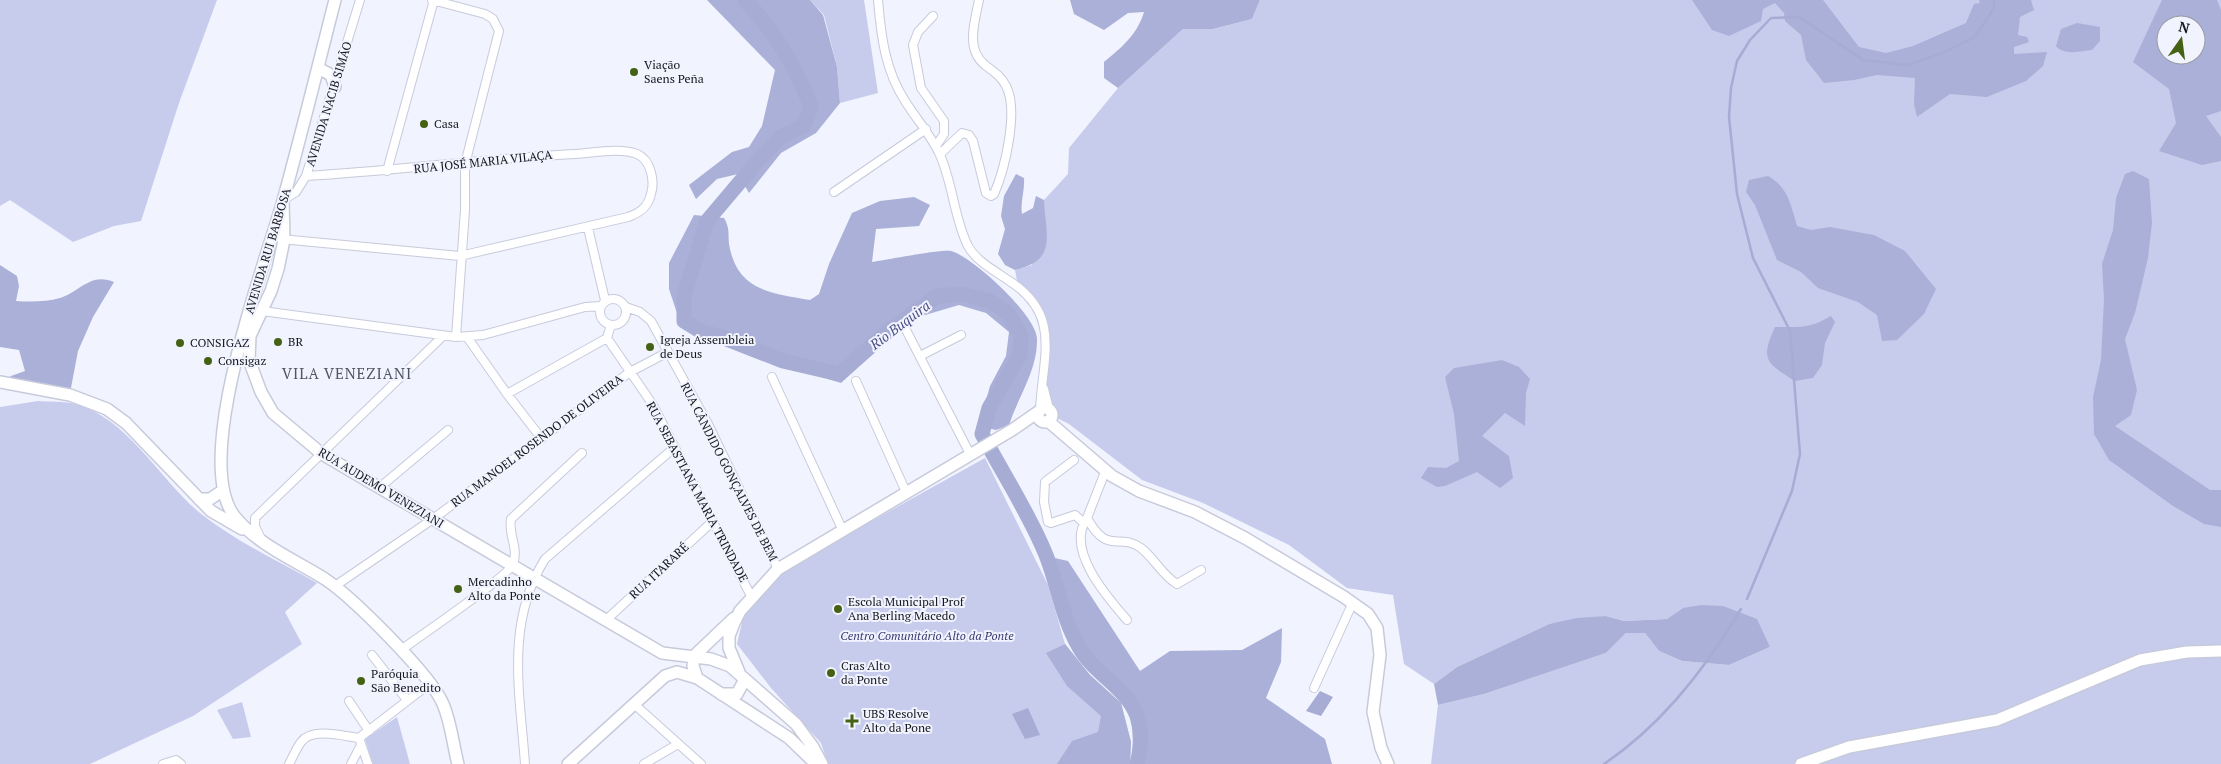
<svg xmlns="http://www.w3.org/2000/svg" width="2221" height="764" font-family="'PT Serif',serif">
  <rect width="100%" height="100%" fill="#f1f3fe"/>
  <path fill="#c7cced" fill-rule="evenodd" d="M0 0H217L179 103 141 221 114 226 73 242 10 200 0 206Z
    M810 0H864L878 93 840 103 837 67 824 15Z
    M1260 0H2221V764H1431L1438 705 1484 694 1606 653 1626 633H1645L1659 651 1682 661 1729 665 1770 647 1683 608 1667 619 1624 621 1606 616 1549 624 1457 667 1434 684 1404 664 1393 595 1347 588 1289 545 1203 503 1142 480 1069 424 1053 416 1042 381 1046 343 1034 302 1018 286 1015 270 1032 265 1044 211V200L1068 174 1069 148 1118 88 1183 29H1213L1252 19ZM2166 25H2196V55H2166Z
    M38 401C49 402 64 401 75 404 128 418 160 480 200 513 235 541 278 561 317 583L285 612 302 644 193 716 90 764H0V407Z
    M985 458 1048 585 1065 644 1090 675 1121 703 1131 742 1130 764H828L821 743 771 688 737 644 744 614 780 572Z
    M242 702 251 737 233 739 217 710Z
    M397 717 410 764H373L365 739Z"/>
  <path fill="#aab0d7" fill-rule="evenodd" d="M707 0H810L823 15 837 67 840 103 816 133 781 153 749 193 738 174 717 179 696 199 689 185 732 152 749 147 762 126 775 70Z
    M1070 0H1260L1252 19 1213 29H1183L1118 88 1104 78V62C1122 47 1137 35 1144 12L1128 13 1104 30 1074 14Z
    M1692 0H1823L1859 47 1886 53 1913 46 1966 23 1974 4 1980 3 1979 0H2031L2034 10 2020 17 2018 35 2027 37 2029 42 2014 47V54L2047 52 2043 66 2026 81 1987 97 1950 94 1917 117 1914 104 1915 78 1877 75 1854 80 1824 83 1806 60 1801 35 1785 21 1784 13 1775 3 1763 9 1761 21 1729 36 1712 30Z
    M2162 0H2217L2221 10V111L2206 116 2221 137V161L2202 165 2159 151 2176 123 2169 89 2133 62ZM2166 25H2196V55H2166Z
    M2077 23 2100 27V41L2092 50C2081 51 2064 56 2056 46L2061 29Z
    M2133 171 2149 179 2152 223 2148 258 2135 313 2125 339 2137 390 2131 415 2115 426 2210 490H2221V527L2204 524 2173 506 2109 460 2094 434 2093 397 2101 360 2104 299 2102 264 2113 230 2116 198 2125 174Z
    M1016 174 1024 178C1025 191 1020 202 1022 214L1033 208 1036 196 1044 200C1045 234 1059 260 1015 270L1005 265 998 254 1005 229 1001 216 1004 196Z
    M1768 176C1788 187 1791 205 1797 226L1811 230 1830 227 1874 235 1905 251 1936 289 1924 314 1897 340 1882 341 1877 315 1858 302 1818 288 1801 272 1777 260 1755 205 1746 192 1749 180Z
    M914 197 930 205 919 226 876 229 872 262C886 260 941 249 951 251 973 257 1037 316 1037 339 1038 369 1018 397 1009 425L996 430 979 426 990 386 1006 356 1009 332 986 313 959 305 915 318 900 329 841 383 776 363 697 334 678 316 669 289V263L694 215 724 218C730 228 728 234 729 244 737 291 771 293 810 300L819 294 829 264 852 213 880 201Z
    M0 265 17 276 19 286 16 301C31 302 46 302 60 298 80 292 90 272 114 282L93 317 78 351 70 393 4 384 11 376 25 371 19 350 0 347Z
    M1831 316 1835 322 1825 343 1822 365 1813 378 1795 381C1766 363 1760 360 1775 327 1799 327 1809 329 1831 316Z
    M1502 360 1519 367 1530 379 1526 393 1525 426 1505 413 1482 436 1509 456 1513 478 1500 488 1477 472 1445 486 1437 487 1421 478 1428 467 1446 468 1459 461 1454 414 1445 377 1454 368Z
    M1046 556 1068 561 1140 671 1170 651 1242 650 1282 628 1281 662 1266 698 1325 739 1332 764H1137L1142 745 1137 715 1122 691 1099 673 1080 649 1067 625Z
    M1701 605 1723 606 1757 619 1770 647 1729 665 1682 661 1659 651 1645 633H1626L1606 653 1484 694 1438 705 1434 684 1457 667 1549 624 1577 618 1606 616 1624 621 1667 619 1683 608Z
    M1065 644 1090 675 1121 703 1131 742 1130 764H1057L1072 741 1098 732 1101 716 1067 686 1046 653Z"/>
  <path fill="#a6acd3" d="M1320 691 1333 697 1321 716 1306 711Z
    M1028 708 1040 735 1025 739 1012 714Z"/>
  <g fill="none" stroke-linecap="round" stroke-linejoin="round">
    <path stroke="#a6acd3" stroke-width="2.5" d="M1747 599 1792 491 1800 454 1790 331 1753 258 1737 194 1729 117 1731 88 1737 61 1750 40 1771 18 1799 17 1863 60 1908 65 1942 53 1975 37 1994 8V0
      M1604 764C1662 725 1706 668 1741 609"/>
    <path stroke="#a6acd3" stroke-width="15" d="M745 0C777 34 793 63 811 106L804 126 782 136 761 157 707 221 684 296V321L702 332 719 336 783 361 839 374 887 332 937 296 961 294 990 301 1008 313 1021 336 1020 355 989 408 982 434C1003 474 1029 513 1046 555 1058 585 1062 618 1079 647 1094 674 1127 688 1137 716 1142 732 1141 748 1137 764"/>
    <g stroke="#c7cadb" stroke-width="10">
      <path id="street" d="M432 0 485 14 493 19 499 31 465 164V210L456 337
        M878 0C881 36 885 70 905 101 917 120 931 135 940 155 953 184 954 218 968 246 976 261 995 271 1008 280 1062 314 1043 355 1040 409
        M933 16 918 32 913 45 921 88 944 121V134L936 146
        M940 154 962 133 969 135 973 141 986 193 991 196 994 194C1005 169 1019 110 1006 86 1001 76 993 71 985 65 965 49 975 21 979 0
        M387 171 434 0
        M834 192 926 129
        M283 200 296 192 306 176 360 0
        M588 228 605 300
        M281 239 460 256 628 217C640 213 648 207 651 194 655 181 651 160 637 154 620 147 594 153 576 154 486 158 397 171 306 176
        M600 312a13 13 0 1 1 26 0a13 13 0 1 1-26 0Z
        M626 307 640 312 651 321 708 424 778 569
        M262 311 456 337 483 335 585 307 601 306
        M904 326 970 454
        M467 337 507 394 542 439
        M607 338 653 405 752 598
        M920 356 961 335
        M772 377 843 531
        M856 381 906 492
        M1044 389 1049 409
        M507 394 607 338 611 325
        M1074 460 1045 482 1044 502 1048 522 1051 523 1075 515 1084 523
        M1105 472 1087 518C1108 556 1118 532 1141 548 1154 558 1163 576 1177 584L1201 570
        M379 488 448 430
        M1086 520C1066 551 1108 598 1127 620
        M261 539 255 526V518L443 336
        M335 586 433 519 630 372 668 352
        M605 621 713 521
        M401 650C417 638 509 576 513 564 519 548 508 535 511 519L582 453
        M372 655 407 700
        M1314 688 1353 602
        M349 701 369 731
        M634 704 701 764
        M163 764 176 760 181 764
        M289 764C293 757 296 749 301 742 312 727 343 736 359 738
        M351 764 361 745
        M368 764 359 738 429 684
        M525 764C520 693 505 623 545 559L675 447
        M644 764 678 744"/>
    </g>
    <g stroke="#c7cadb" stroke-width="14">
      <path id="secondary" d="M335 0C318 66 302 132 284 197 266 263 190 460 235 517 258 545 295 560 325 579 352 597 431 675 443 704 451 722 453 745 458 764
        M318 68 331 75 335 87
        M283 200 284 240 278 269 271 291 250 336 249 360 261 392 273 413 322 454 662 653 711 659 730 666 796 724 813 747 822 764
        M0 382 70 395 107 409 126 423 211 511 242 529
        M1038 415a7 7 0 1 1 14 0a7 7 0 1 1-14 0Z
        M1048 421 1112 476 1139 491 1195 512 1245 538 1344 597 1368 614 1377 628 1380 655 1373 712 1381 748 1388 764
        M199 499H210L222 491
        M739 672 729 648V636L734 623 740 611 778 569 1012 430 1038 412
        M697 678 693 666 694 656 734 618
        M721 694H737L745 679
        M568 764 665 676 677 672 697 678 789 738 816 764
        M1801 764 1849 747 1997 720 2140 660 2187 652 2221 651"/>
    </g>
    <use href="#street" stroke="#fff" stroke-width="8"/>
    <use href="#secondary" stroke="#fff" stroke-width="11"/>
  </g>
  <g fill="#456214" stroke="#f1f3fe" stroke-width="2">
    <circle cx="634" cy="72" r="5"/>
    <circle cx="424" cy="124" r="5"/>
    <circle cx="278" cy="342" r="5"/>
    <circle cx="180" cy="343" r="5"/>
    <circle cx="650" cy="347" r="5"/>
    <circle cx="208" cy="361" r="5"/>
    <circle cx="458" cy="589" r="5"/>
    <circle cx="838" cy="609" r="5"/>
    <circle cx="831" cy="673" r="5"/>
    <circle cx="361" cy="681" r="5"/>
    <path d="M849.5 713.5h5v5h5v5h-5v5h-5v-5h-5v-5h5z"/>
  </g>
  <g text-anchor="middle" stroke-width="4" stroke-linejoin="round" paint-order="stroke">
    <g font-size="12" fill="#15161c" stroke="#f1f3fe" text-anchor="start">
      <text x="644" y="69">Viação<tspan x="644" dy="14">Saens Peña</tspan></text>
      <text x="434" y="128">Casa</text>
      <text x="660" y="344">Igreja Assembleia<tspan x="660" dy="14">de Deus</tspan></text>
      <text x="288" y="346">BR</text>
      <text x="190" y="347">CONSIGAZ</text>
      <text x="218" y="365">Consigaz</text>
      <text x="468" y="586">Mercadinho<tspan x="468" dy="14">Alto da Ponte</tspan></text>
      <text x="848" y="606">Escola Municipal Prof<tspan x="848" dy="14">Ana Berling Macedo</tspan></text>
      <text x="841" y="670">Cras Alto<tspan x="841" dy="14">da Ponte</tspan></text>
      <text x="371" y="678">Paróquia<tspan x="371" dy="14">São Benedito</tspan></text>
      <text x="863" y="718">UBS Resolve<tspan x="863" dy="14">Alto da Pone</tspan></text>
    </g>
    <g font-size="12" fill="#15161c" stroke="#f1f3fe">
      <text transform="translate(329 104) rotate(-73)" y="4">AVENIDA NACIB SIMÃO</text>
      <text transform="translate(483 162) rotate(-6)" y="4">RUA JOSÉ MARIA VILAÇA</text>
      <text transform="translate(268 251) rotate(-73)" y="4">AVENIDA RUI BARBOSA</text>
      <text transform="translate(537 441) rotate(-37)" y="4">RUA MANOEL ROSENDO DE OLIVEIRA</text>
      <text transform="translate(729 472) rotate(63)" y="4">RUA CÂNDIDO GONÇALVES DE BEM</text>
      <text transform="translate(381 488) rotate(31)" y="4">RUA AUDEMO VENEZIANI</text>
      <text transform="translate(697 492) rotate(62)" y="4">RUA SEBASTIANA MARIA TRINDADE</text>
      <text transform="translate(659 571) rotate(-43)" y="4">RUA ITARARÉ</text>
    </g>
    <g font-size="12" font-style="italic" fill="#373b6e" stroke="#f1f3fe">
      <text x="927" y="640">Centro Comunitário Alto da Ponte</text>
    </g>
    <g font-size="14" font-style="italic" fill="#494e83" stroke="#f1f3fe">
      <text transform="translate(900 325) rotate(-37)" y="5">Rio Buquira</text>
    </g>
    <g font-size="15" letter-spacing="1" fill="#515462" stroke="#f1f3fe">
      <text x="347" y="379">VILA VENEZIANI</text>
    </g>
  </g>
  <g transform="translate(2181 40) rotate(14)"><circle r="24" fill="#f1f3fe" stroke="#999ba4"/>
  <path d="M0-4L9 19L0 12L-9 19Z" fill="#456214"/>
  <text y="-8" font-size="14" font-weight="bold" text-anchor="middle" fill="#15161c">N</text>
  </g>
</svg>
